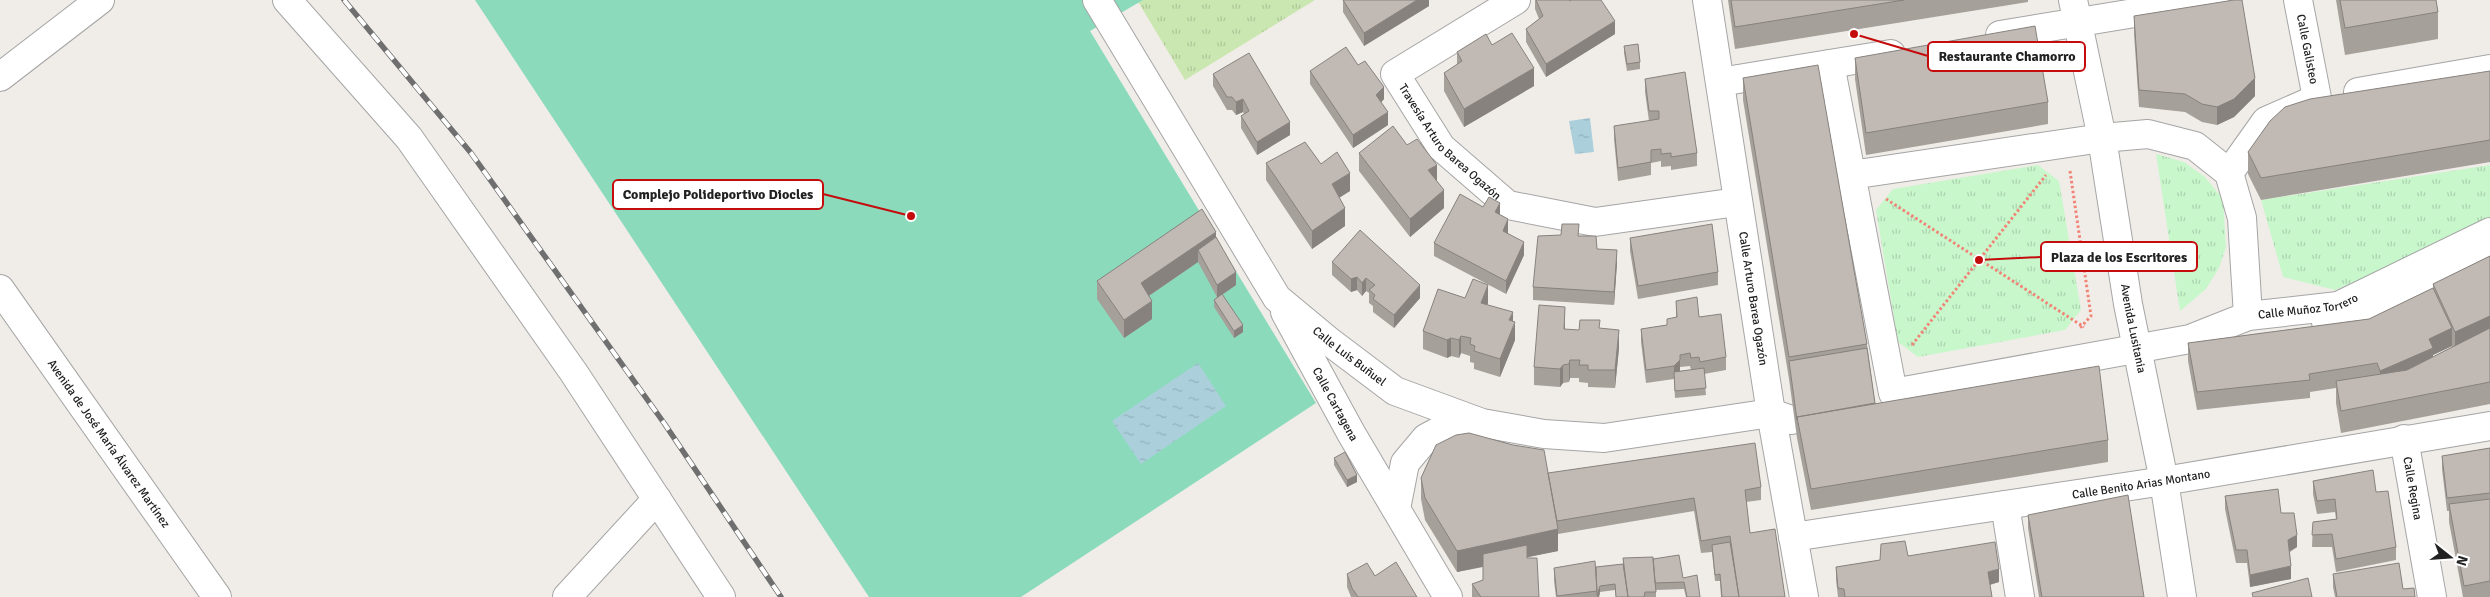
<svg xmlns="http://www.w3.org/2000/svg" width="2490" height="597" font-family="Signika,sans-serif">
  <defs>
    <pattern id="grass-tufts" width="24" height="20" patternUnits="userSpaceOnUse" patternTransform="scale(1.25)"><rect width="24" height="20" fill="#cbe7b1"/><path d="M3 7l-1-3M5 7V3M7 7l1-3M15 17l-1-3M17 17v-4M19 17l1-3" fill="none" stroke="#aec698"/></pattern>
    <pattern id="park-tufts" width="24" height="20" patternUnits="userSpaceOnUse" patternTransform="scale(1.25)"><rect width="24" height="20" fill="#c8f7cc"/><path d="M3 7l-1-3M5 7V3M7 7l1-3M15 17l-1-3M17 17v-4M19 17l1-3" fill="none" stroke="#acd3af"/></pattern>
    <pattern id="water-ripples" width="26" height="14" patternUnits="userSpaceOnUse" patternTransform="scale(1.25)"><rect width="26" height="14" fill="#abd0db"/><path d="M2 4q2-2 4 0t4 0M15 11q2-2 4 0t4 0" fill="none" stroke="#93b2bc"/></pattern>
  </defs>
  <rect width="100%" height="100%" fill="#f0ede8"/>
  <path fill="url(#grass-tufts)" d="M1137 0H1315L1185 80Z"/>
  <path fill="url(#park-tufts)" d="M2156 154 2184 162 2205 177 2223 199 2226 247 2219 268 2206 289 2180 311Z
    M2038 165 2059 181 2081 310 2065 330 1918 357 1898 342 1876 210 1893 189Z
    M2490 165V225L2335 290 2283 277 2261 200Z"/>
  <path fill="#8bdabc" d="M475 0H1143L1090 31 1316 403 1021 597H869Z"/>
  <path fill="url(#water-ripples)" d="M1590 118 1594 152 1575 154 1569 121Z
    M1198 363 1226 406 1141 464 1112 421Z"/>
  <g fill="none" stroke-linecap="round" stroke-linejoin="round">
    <g stroke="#a5a5a5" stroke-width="30">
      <g id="minor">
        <path d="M287 0 409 138 574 373 721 597"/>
        <path id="s1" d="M1097 0 1277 298 1330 342 1395 391 1482 423 1544 434 1604 438 1771 413 1791 420 1832 413"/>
        <path id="s2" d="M1516 0 1395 74 1441 147 1508 205 1595 222 1737 202"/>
        <path id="s3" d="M1707 0 1771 413 1804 597"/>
        <path id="s4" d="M2073 0 2102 138 2128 304 2164 481 2182 597"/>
        <path id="s5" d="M2298 0 2317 98"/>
        <path d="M2000 35 2214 0"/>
        <path d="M1830 64 1893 393 2190 339 2248 316 2242 218 2229 173 2195 146 2148 134 2102 138 1851 175"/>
        <path d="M0 77 100 0"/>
        <path d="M1720 82 1891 54"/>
        <path d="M2358 92 2490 69"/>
        <path d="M2229 173 2266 121 2307 103"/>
        <path id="s6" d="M0 289 217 597"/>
        <path id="s7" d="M1285 312 1351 433 1448 597"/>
        <path id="s8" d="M2248 316 2338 306 2490 232"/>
        <path d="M2326 322 2354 324 2490 261"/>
        <path id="s9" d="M2404 439 2432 597"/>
        <path d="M2005 505 2020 597"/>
        <path d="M1396 509 1405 463 1426 438 1450 425 1477 423"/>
        <path id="s10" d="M1793 537 2164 481 2490 426"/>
        <path d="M567 597 657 499"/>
      </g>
    </g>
    <path stroke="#f28477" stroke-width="3" stroke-dasharray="2.5 2.5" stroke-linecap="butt" d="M2070 171 2091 316 2079 329
      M1886 199 2084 327
      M1912 345 2046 175"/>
    <use href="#minor" stroke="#fff" stroke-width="28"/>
    <g stroke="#6f6f6f" stroke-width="5.5">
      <path id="rail" d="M344 0 471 153 664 423 781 597"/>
    </g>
    <use href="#rail" stroke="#fff" stroke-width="4" stroke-dasharray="11" stroke-linecap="butt"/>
  </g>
  <path fill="#a6a09b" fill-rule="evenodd" d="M1343 0H1429V6L1364 46 1343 12Z
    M1535 0H1569L1615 34 1546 77 1526 42V29L1539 19 1535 9Z
    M1728 0H2028V2L1735 49Z
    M2336 0H2436L2438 12V39L2345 55Z
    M2134 16 2255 96 2234 117 2217 125 2202 122 2185 112 2139 107 2134 34Z
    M1492 45 1534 86 1464 127 1444 91V73L1457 65V52Z
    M1624 46 1640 62V69L1627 71 1624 53Z
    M1855 58 2048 102V124L1866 155 1855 79Z
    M1358 65 1384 99 1381 102 1388 125 1353 148 1310 84V71Z
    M2490 71V162L2261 200 2248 174V152Z
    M1213 74 1290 135 1257 155 1241 128V116L1244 114 1243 112 1236 115 1232 110H1227L1213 86Z
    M1743 78 1867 344 1875 403 2108 440V462L1811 510 1797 438 1789 379 1743 100Z
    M1645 79 1697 153V166L1671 170V166L1661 167V161L1651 163V175L1618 181 1614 139V126L1649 121 1645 92Z
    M1359 153 1437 181 1444 208 1410 237 1359 171Z
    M1266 163 1321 164 1350 191 1339 198 1345 226 1312 249 1266 180Z
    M1483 207 1500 215 1508 232V233L1524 255 1506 294 1434 256V243Z
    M1579 236 1617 263 1614 305 1533 300V287Z
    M1216 237 1236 285 1222 295 1243 332 1234 338 1214 307V300L1217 297 1198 262 1149 296 1152 319 1124 338 1097 299V281Z
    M1630 238 1718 272V285L1638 299 1630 251Z
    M2490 256V404L2341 433 2336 403V388L2310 392V398L2197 410 2188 361V343L2369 319 2433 288V284ZM2452 346V347L2433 357V355Z
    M1332 262 1420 298 1394 328 1373 312V306L1369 303V293L1366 291 1362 296 1357 290 1351 292 1332 275Z
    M1465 298 1488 303 1487 305 1513 321 1515 340 1500 377 1474 369V363L1470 362V356L1461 353 1459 358 1451 356 1447 358 1423 349V331Z
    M1676 301 1699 317 1726 357V370L1704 374 1706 395 1675 398 1674 379 1646 383 1641 342V329L1667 325 1676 318ZM1690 366 1691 370 1680 371V367Z
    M1565 325V330H1579L1600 328 1619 348 1615 388 1588 387V383L1579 382V378H1570L1569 382 1563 383 1560 387 1534 385V367Z
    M2490 448V597H2463L2449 522V511H2447L2442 469V456Z
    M1334 458 1357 482 1347 487 1334 465Z
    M1548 473 1761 487V500L1746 502 1750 533 1785 597H1721L1720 581H1715L1712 552 1701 553 1694 511 1558 534V551L1527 557 1539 597H1472V584L1483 580V567L1457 572 1425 520 1421 499V478Z
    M2313 481 2376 492 2396 547V560L2336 572 2332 547H2312L2313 522 2336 519 2335 512 2317 514 2313 494Z
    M2225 496 2281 513 2297 547 2290 552 2291 579 2250 587 2247 563H2236L2225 509Z
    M2028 515 2144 597H2039L2028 528Z
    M1908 556 1999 582 1990 585 1992 597H1838L1836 580V567Z
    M1623 558 1653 559 1683 578 1700 597H1686L1684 589 1656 590V597H1616L1615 590 1600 592 1599 597H1556L1554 581V568L1596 567 1623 564Z
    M1347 574 1375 576 1417 597H1351L1347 587Z
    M2333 574 2403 589 2415 597H2335L2333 587Z"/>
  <path fill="#87827e" d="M1417 0H1429V6L1364 46V33Z
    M1615 21V34L1546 77V64Z
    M1534 68V86L1464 127V109Z
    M2255 78V96L2234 117 2217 125V107Z
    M1384 87V99L1376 108V95Z
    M1243 99V112L1236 115V102Z
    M1388 112V125L1353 148V135Z
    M1290 122V135L1257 155V142Z
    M1437 165V183L1428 170Z
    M1350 173V191L1332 202V184Z
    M1444 190V208L1410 237V219Z
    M1500 203V216L1495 212Z
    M1345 208V226L1312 249V231Z
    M1508 219V232L1503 244V231Z
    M1216 232V250H1198V262L1141 301V283Z
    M1524 242V255L1506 294V281Z
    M1617 250V263L1614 305V292Z
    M1236 272V285L1217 298V285Z
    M1357 277V290L1351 292V279Z
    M1366 278V291L1362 296V283Z
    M1420 285V298L1394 328V315Z
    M1488 285V303L1481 321V303Z
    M1152 301V319L1124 338V320Z
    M1565 307V325L1564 347V329Z
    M1513 312V329L1515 322V340L1500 377V359L1509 320Z
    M2490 316V338L2455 354V332Z
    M1243 325V332L1234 338V331Z
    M2452 328V346L2433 355V366L2380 389V371L2429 339Z
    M1619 330V348L1615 388V370Z
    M1461 336V353L1459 358V340Z
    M1451 338V356L1447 358V340Z
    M1570 360V378L1569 382V364Z
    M1680 360V373L1674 372V366Z
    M1563 365V383L1560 387V369Z
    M1357 475V482L1347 487V480Z
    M1558 529V551L1457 572V551Z
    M2297 535V547L2288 552V540Z
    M2291 566V579L2250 587V575Z
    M1999 569V582L1988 585V572Z
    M1600 586V592L1599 597H1597Z"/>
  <path fill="#c1bab4" stroke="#87827e" d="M1343 0H1417L1364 33Z
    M1536 0H1569L1570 1 1572 0H1601L1615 21 1546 64 1526 29 1543 16Z
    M1731 0H1904L1735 27Z
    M2234 0H2242L2255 78 2234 99 2217 107 2202 104 2185 94 2139 90 2134 16Z
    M2340 0H2436L2438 12 2345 28Z
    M2035 26 2048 102 1866 133 1855 58Z
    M1512 33 1534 68 1464 109 1444 73 1462 61 1457 52 1486 34 1492 45Z
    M1638 44 1640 62 1627 64 1624 46Z
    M1346 47 1358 65 1365 61 1384 87 1376 95 1388 112 1353 135 1310 71Z
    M1249 53 1290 122 1257 142 1241 116 1249 111 1243 99 1236 102 1232 97H1227L1213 74Z
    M1818 65 1867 344 1789 357 1743 78Z
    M2490 71V140L2261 178 2248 152 2270 121 2285 107 2310 99Z
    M1685 72 1697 153 1671 157V153L1661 154V149L1651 150V162L1618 168 1614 126 1659 119V111H1649L1645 79Z
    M1393 126 1407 145 1417 139 1437 165 1428 170 1444 190 1410 219 1359 153Z
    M1305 142 1321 164 1337 152 1350 173 1332 184 1345 208 1312 231 1266 163Z
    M1460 194 1483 207 1489 197 1500 203 1495 212 1508 219 1503 231 1524 242 1506 281 1434 243Z
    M1202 209 1216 232 1141 283 1152 301 1124 320 1097 281Z
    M1562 224H1579L1578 236H1596L1597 249 1617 250 1614 292 1533 287 1538 236 1561 235Z
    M1712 224 1718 272 1638 286 1630 238Z
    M1360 230 1420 285 1394 315 1373 299 1375 295 1369 290 1375 285 1366 278 1362 283 1357 277 1351 279 1332 262Z
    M1216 237 1236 272 1217 285 1198 250Z
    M2490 256V316L2455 332 2433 284Z
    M1473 279 1488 285 1481 303 1513 312 1509 320 1515 322 1500 359 1474 351 1475 346 1470 344 1471 338 1461 336 1459 340 1451 338 1447 340 1423 331 1438 289 1465 298Z
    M2433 288 2452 328 2429 339 2433 348 2380 371 2377 363 2309 374 2310 380 2197 392 2188 343 2369 319Z
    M1222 294 1243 325 1234 331 1214 300Z
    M1697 297 1699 317 1721 314 1726 357 1700 362 1699 357 1691 358 1690 353 1680 355V360L1674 366 1646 370 1641 329 1667 325V319L1677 317 1676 301Z
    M1539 305 1565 307 1564 329 1579 330 1580 320H1600L1599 328 1619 330 1615 370H1588V365H1579L1580 360H1570L1569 364 1563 365 1560 369 1534 367Z
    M2490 328V382L2341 411 2336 381 2407 370Z
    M1867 348 1875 403 1797 417V420L1789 361Z
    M2099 366 2108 440 1811 489 1797 417Z
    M1704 368 1706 388 1675 391 1674 372Z
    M1469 433 1513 445 1544 450 1558 529 1457 551 1425 498 1421 478 1436 445 1456 435Z
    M1755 443 1761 487 1745 490 1750 533 1775 529 1785 597H1739L1730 536 1701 541 1694 498 1557 521 1548 473Z
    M2490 448V493L2447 498 2442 456Z
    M1345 452 1357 475 1347 480 1334 458Z
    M2373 470 2376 492 2388 491 2396 547 2336 559 2332 534 2312 535 2313 522 2337 519 2335 499 2317 501 2313 481Z
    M2278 489 2281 513H2294L2297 535 2288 540 2291 566 2250 575 2247 550H2236L2225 496Z
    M2128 495 2144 597H2042L2028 515Z
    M2490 499V581L2464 586 2449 504Z
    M1905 541 1908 556 1995 542 1999 569 1988 572 1992 597H1845L1844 589 1838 588 1836 567 1880 560 1881 544Z
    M1730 542 1739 597H1722L1720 574 1715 575 1712 545Z
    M1527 545V558H1537L1539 597H1481L1472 584 1483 580V554Z
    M1679 555 1683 578 1697 575 1700 597H1687L1684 582 1655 583 1653 559Z
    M1653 557 1656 592H1645L1644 597H1628L1623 558Z
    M1595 561 1597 591 1557 596 1554 568Z
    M1396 562 1417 597H1358L1352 588 1347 574 1367 563 1375 576Z
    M2399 563 2403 589 2414 588 2415 597H2337L2333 574Z
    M1623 564 1628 597H1616L1615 584 1600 586 1597 595 1596 567Z
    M2308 578 2312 597H2253L2252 593Z"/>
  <g text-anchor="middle" stroke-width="5" stroke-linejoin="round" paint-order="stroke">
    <g font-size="12" fill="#212121" stroke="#fff">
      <text dy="4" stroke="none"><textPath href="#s5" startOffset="50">Calle Galisteo</textPath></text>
      <text dy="4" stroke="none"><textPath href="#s2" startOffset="230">Travesía Arturo Barea Ogazón</textPath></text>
      <text dy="4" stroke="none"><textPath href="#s3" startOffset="302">Calle Arturo Barea Ogazón</textPath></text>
      <text dy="4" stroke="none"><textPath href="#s8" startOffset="61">Calle Muñoz Torrero</textPath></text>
      <text dy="4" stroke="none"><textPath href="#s4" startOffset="334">Avenida Lusitania</textPath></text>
      <text dy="4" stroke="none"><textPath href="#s1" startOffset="441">Calle Luis Buñuel</textPath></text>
      <text dy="4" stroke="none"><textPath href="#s7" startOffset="105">Calle Cartagena</textPath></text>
      <text dy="4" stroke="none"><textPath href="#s6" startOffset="189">Avenida de José María Álvarez Martínez</textPath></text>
      <text dy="4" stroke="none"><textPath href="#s10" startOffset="352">Calle Benito Arias Montano</textPath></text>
      <text dy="4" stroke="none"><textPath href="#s9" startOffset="50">Calle Regina</textPath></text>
    </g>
  </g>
  <path fill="none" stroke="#c50c0c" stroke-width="2" d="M1854 34L1928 56M911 216L823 194M1979 260L2041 257"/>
  <g fill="#c50c0c" stroke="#fff" stroke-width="2">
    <circle cx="1854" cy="34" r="5"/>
    <circle cx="911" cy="216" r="5"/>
    <circle cx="1979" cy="260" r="5"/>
  </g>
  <g fill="#fff" stroke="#c50c0c" stroke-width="2">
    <rect x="1928" y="42" width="157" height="29" rx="5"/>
    <rect x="613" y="180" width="210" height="29" rx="5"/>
    <rect x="2041" y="242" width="156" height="29" rx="5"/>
  </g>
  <g font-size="14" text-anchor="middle" font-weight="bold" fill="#212121">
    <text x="2007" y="61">Restaurante Chamorro</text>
    <text x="718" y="199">Complejo Polideportivo Diocles</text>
    <text x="2119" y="262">Plaza de los Escritores</text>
  </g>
  <g transform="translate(2450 557) rotate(107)" stroke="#ffffff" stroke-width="4" paint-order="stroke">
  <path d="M0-4L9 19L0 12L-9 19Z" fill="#212121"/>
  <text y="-8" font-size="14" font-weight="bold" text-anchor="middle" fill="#212121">N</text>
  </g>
</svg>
